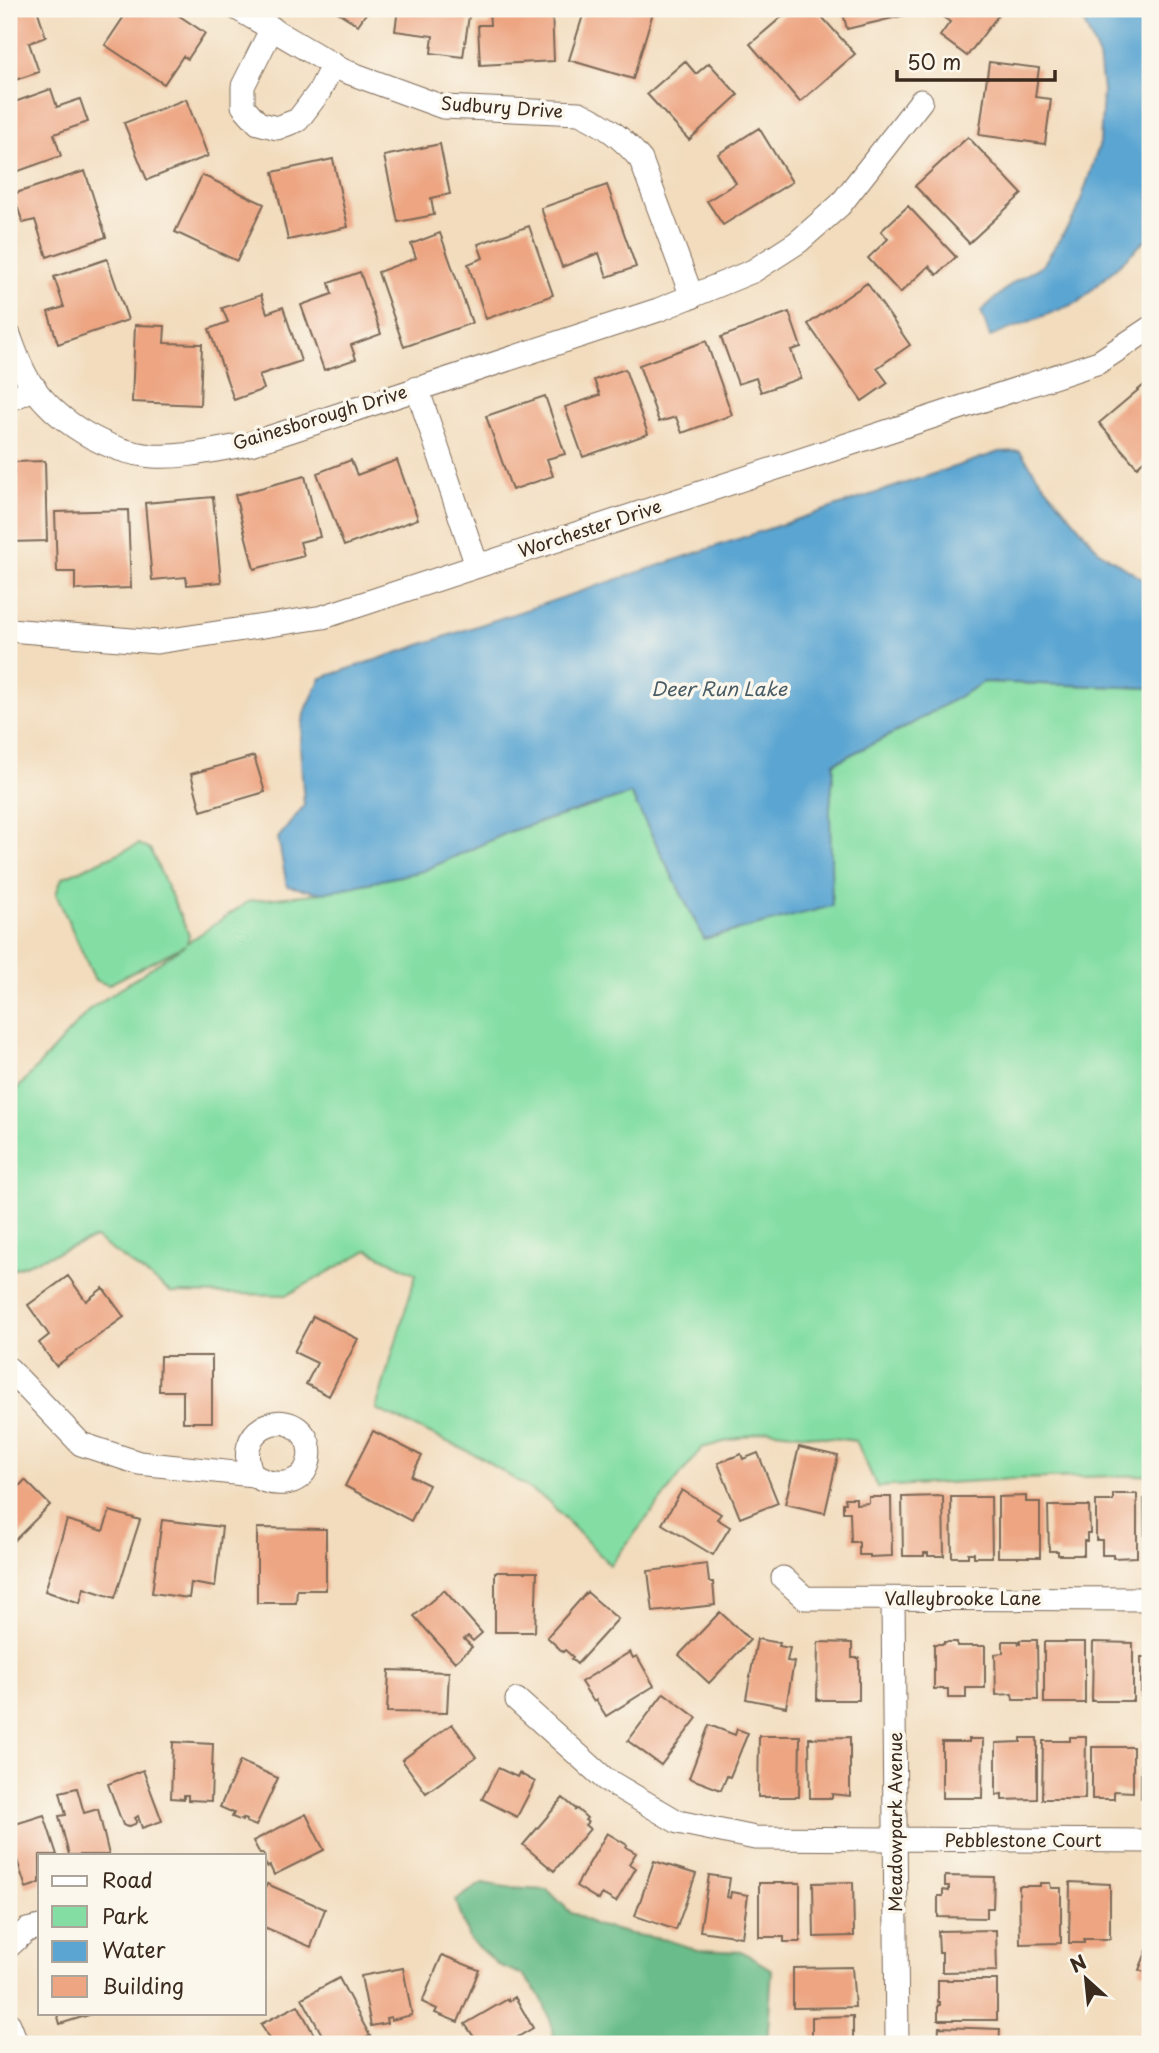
<svg xmlns="http://www.w3.org/2000/svg" width="1159" height="2053" font-family="'Playpen Sans',sans-serif">
  <rect width="100%" height="100%" fill="#fbf7ec"/>
  <filter id="ink" filterUnits="userSpaceOnUse"><feTurbulence type="fractalNoise" baseFrequency=".0143" numOctaves="2"/><feDisplacementMap in="SourceGraphic" scale="14" xChannelSelector="R" yChannelSelector="G"/><feConvolveMatrix kernelMatrix="1 2 1 2 8 2 1 2 1" color-interpolation-filters="sRGB"/></filter>
  <filter id="wash" filterUnits="userSpaceOnUse"><feTurbulence type="fractalNoise" baseFrequency=".00686" numOctaves="4" result="noise"/><feDisplacementMap in="SourceGraphic" scale="28" xChannelSelector="R" yChannelSelector="G"/><feGaussianBlur stdDeviation="1.57" result="paint"/><feColorMatrix in="noise" values="0 0 0 0 0 0 0 0 0 0 0 0 0 0 0 0 0 1.4 0 .05"/><feComposite in="paint" operator="in"/></filter>
  <g filter="url(#wash)">
    <rect width="100%" height="100%" fill="#f2dcbd"/>
    <path fill="#84dea4" stroke="#608461" stroke-width="2" d="M984 682 1150 688V1475L1015 1479 877 1487 856 1441 768 1430 702 1448 610 1565 548 1501 480 1457 376 1409 416 1274 368 1250 287 1295 172 1293 95 1238 9 1271V1098L90 1009 185 945 108 985 95 980 56 894 62 878 139 844 150 849 189 935 187 943 249 901 322 893 423 871 511 831 631 794 704 938 830 808 834 763 906 727Z"/>
    <path fill="#6bbd8a" stroke="#537454" stroke-width="2" d="M482 1883 506 1887 547 1889 569 1911 595 1925 631 1934 667 1940 697 1950 743 1952 772 1970 767 2044H553L552 2025 541 1997 523 1975 498 1965 469 1939 456 1900Z"/>
    <path fill="#5aa5d2" stroke="#4a6878" stroke-width="2" d="M1078 9H1150V236L1079 302 990 337 981 311 1014 282 1043 265 1077 212 1100 143 1103 91 1099 57Z
      M1020 451 1042 482 1099 551 1150 584V688L984 682 906 727 834 763 830 808 832 906 704 939 631 794 511 831 423 871 322 893 287 886 278 838 304 806 300 745 304 714 321 678 999 452Z"/>
    <g id="blocks">
      <path fill="#eda582" d="M32 9H37L46 37 29 43 39 72 9 82V16Z
        M129 9H169L205 33 188 59 183 56 164 84 105 45Z
        M333 9H369L358 25Z
        M398 9H470L463 57 431 53 433 36 395 31Z
        M489 9H552L554 61 480 65 478 25H490Z
        M585 9H654L633 79 569 60Z
        M791 9H815L855 54 800 102 750 44Z
        M842 9H917L918 12 847 29Z
        M938 9H1003L967 56 940 36 950 22 936 12Z
        M685 61 696 74 709 63 738 95 689 140 647 94Z
        M989 62 1039 68 1035 97 1051 99 1045 144 979 135Z
        M51 89 57 107 80 99 88 122 54 134 61 156 13 173 9 161V104Z
        M186 99 208 156 147 180 124 123Z
        M759 128 792 182 723 225 707 201 736 183 718 154Z
        M968 137 1022 194 969 243 915 186Z
        M440 144 450 194 431 198 434 215 398 222 384 156Z
        M333 159 348 227 288 240 273 172Z
        M85 171 106 237 47 257 35 220 23 223 13 194Z
        M202 175 264 204 237 261 175 232Z
        M607 185 636 267 607 277 599 253 562 267 541 208Z
        M908 206 956 257 937 275 929 266 900 293 868 258 888 239 881 231Z
        M529 226 553 295 486 319 468 264 483 258 478 244Z
        M440 233 472 323 404 347 378 272 416 258 411 244Z
        M107 259 128 320 58 344 48 312 64 307 54 277Z
        M360 272 381 334 351 345 356 359 324 370 301 305 332 294 329 283Z
        M867 283 910 345 877 368 888 383 862 401 808 324Z
        M261 295 267 313 283 307 301 361 259 375 264 389 234 400 209 329 228 322 222 308Z
        M789 312 801 347 791 350 801 378 761 392 756 378 738 384 721 337Z
        M135 325 165 326 164 343 202 344 200 405 132 402Z
        M706 341 732 415 682 433 676 417 659 422 639 365Z
        M625 369 648 434 583 457 565 407 600 395 594 380Z
        M1150 380V455L1137 467 1099 423Z
        M545 396 565 454 547 459 553 476 512 490 486 416Z
        M351 460 357 475 397 460 418 519 344 546 317 473Z
        M45 461 47 541 9 542V474H14L13 462Z
        M305 476 320 537 300 542 304 556 254 569 235 495Z
        M213 497 221 582 187 585 186 577 152 580 145 503Z
        M128 510 131 588 75 590V572H57L55 512Z
        M254 756 265 792 201 811 191 774Z
        M68 1276 86 1301 103 1288 124 1317 56 1366 39 1343 49 1335 28 1305Z
        M313 1316 358 1339 329 1396 306 1384 317 1363 294 1352Z
        M160 1356H212V1422H183V1391H159Z
        M373 1431 422 1456 411 1476 429 1485 411 1521 345 1486Z
        M799 1447 838 1456 825 1513 785 1504Z
        M758 1453 778 1503 740 1518 718 1463 741 1454 743 1459Z
        M25 1480 50 1505 9 1546V1497Z
        M682 1490 721 1514 717 1519 730 1527 713 1555 662 1524Z
        M1113 1494H1137V1557L1113 1558V1555H1102V1540H1096V1501H1113Z
        M943 1496 944 1556H928V1553H924V1556H903L902 1497Z
        M1026 1496V1502H1040V1557H998V1497Z
        M869 1497H891L892 1556 870 1557V1555H859V1542H851L850 1512H843V1503H846L845 1498H856V1504L869 1503Z
        M951 1497H991L992 1557H974V1553H968V1557H952Z
        M1144 1498H1150V1554H1145Z
        M1048 1506H1089L1090 1533H1087V1541H1084V1555H1058V1551H1049Z
        M110 1511 140 1520 115 1598 84 1588 80 1603 45 1591 67 1520 103 1531Z
        M162 1520 222 1527 215 1587 191 1583 189 1598 152 1593Z
        M257 1528 326 1529V1590H297L296 1603H257Z
        M707 1564 709 1582H713L715 1605 653 1612 648 1571Z
        M495 1572H537L535 1632H495Z
        M444 1590 482 1633 473 1641 468 1636 464 1639 472 1647 455 1662 414 1616Z
        M587 1592 618 1619 577 1664 571 1659 573 1657 565 1650 563 1652 547 1637Z
        M720 1612 750 1640 709 1683 679 1655Z
        M757 1639 780 1643 779 1646 790 1648 787 1661 794 1662 786 1707 746 1699Z
        M1020 1640H1037L1038 1700H1013L1012 1694 996 1695 995 1654 1003 1653V1641H1018L1019 1644H1020Z
        M818 1642 852 1643V1658H859V1700H817Z
        M944 1642H957V1646H985V1688H966V1698H948V1689H934V1644H944Z
        M1044 1642H1085V1703H1044Z
        M1093 1642 1133 1643V1701H1092Z
        M630 1652 633 1658 637 1656 654 1686 606 1716 596 1700 594 1702 581 1682Z
        M1141 1657H1150V1696L1141 1697Z
        M389 1670 449 1672 447 1713 387 1712Z
        M664 1693 697 1718 661 1765 628 1741Z
        M452 1724 476 1757 426 1793 402 1760Z
        M709 1725 735 1735 737 1729 748 1733 730 1777 727 1776 721 1790 689 1778Z
        M759 1736H800L799 1797H758Z
        M850 1737V1796L832 1794V1798H810L809 1738Z
        M1070 1737H1086L1085 1799H1042L1043 1741H1070Z
        M1021 1738H1037V1799L1002 1800V1794L996 1795V1743L1021 1742Z
        M969 1739H983L982 1798H942V1742H969Z
        M173 1742 213 1744 211 1801 188 1800V1795H184V1799L171 1798Z
        M1141 1742H1150V1798H1141Z
        M1092 1747H1133V1792L1114 1791V1799H1092Z
        M240 1761 278 1778 256 1826 246 1822 247 1820 243 1818 242 1821 232 1817 234 1813 220 1807Z
        M498 1768 517 1777 519 1773 535 1782 517 1817 482 1799Z
        M143 1770 162 1821 142 1828 138 1816 135 1818 137 1821 135 1824 127 1827 123 1825 108 1784Z
        M77 1788 84 1813 98 1809 109 1855H69L59 1816 66 1815 60 1792Z
        M563 1798 576 1809 574 1811 577 1809 587 1818 585 1820 588 1822 585 1825 590 1829 554 1871 523 1845Z
        M306 1814 324 1850 274 1875 270 1866 267 1867 264 1861V1855L262 1853 260 1854 253 1841Z
        M44 1815 57 1855H40V1883L26 1888 9 1835V1826Z
        M607 1833 627 1845 626 1847 636 1853 629 1864 636 1868 616 1902 602 1894 599 1900 576 1886Z
        M654 1861 696 1874 676 1930 635 1916Z
        M709 1875 730 1878 727 1897 730 1898 731 1892 748 1895 742 1937 700 1931Z
        M945 1876 994 1877 993 1908H987V1918L938 1917V1896H943V1890L949 1891V1886H945Z
        M853 1882 854 1936 814 1937 813 1883Z
        M1070 1882 1110 1884V1939H1084V1943H1069Z
        M759 1883H800V1942H784V1937H759Z
        M1040 1883H1050L1051 1888H1061V1943L1020 1944 1019 1886H1040Z
        M267 1884 325 1909 311 1947 264 1927V1890Z
        M996 1930 997 1971 942 1972V1953H939L938 1931Z
        M1150 1943V1974L1139 1970Z
        M442 1955 479 1970 458 2022 435 2013 437 2009 422 2002Z
        M852 1967 855 2007 793 2008V1968Z
        M403 1968 412 2015 391 2020V2017L386 2018 387 2023 371 2026 361 1976Z
        M339 1978 370 2036 353 2044H327L302 1998Z
        M938 1980H997V2020H938V2005H940V2002H938Z
        M515 1997 533 2028 506 2044H484L482 2041 478 2043 465 2024 508 1999 509 2001Z
        M298 2005 319 2044H272L261 2024Z
        M57 2013H95L60 2024Z
        M853 2016V2040H847V2044H812V2017Z
        M939 2027 1000 2029 999 2044H938Z"/>
    </g>
  </g>
  <g filter="url(#ink)">
    <use href="#blocks" fill-opacity="0" stroke="#7b6856" stroke-width="2"/>
    <g fill="none" stroke-linecap="round" stroke-linejoin="round">
      <g stroke="#7b6856" stroke-width="25">
        <path id="street" d="M238 9 342 70 443 107 579 113C605 125 623 138 641 160L692 297
          M272 28 243 86V106L258 123 277 128 298 120 319 92 333 64
          M9 335C15 351 21 370 31 384 57 422 106 452 153 456 185 458 218 449 250 444L658 310 753 271 798 242 840 205 921 101
          M417 388 477 566
          M9 400 35 388
          M9 630 157 642 323 617 1099 362 1150 328
          M9 1369 81 1444 139 1463 253 1475C271 1487 301 1488 308 1464 311 1455 310 1446 306 1438 285 1403 230 1432 253 1475
          M783 1578 805 1598 1150 1599
          M893 1599 897 2044
          M517 1700 605 1779 678 1822 755 1838 1150 1841
          M9 1946 27 1930 40 1927
          M9 2024 17 2044"/>
      </g>
      <use href="#street" stroke="#fff" stroke-width="23"/>
    </g>
  </g>
  <g text-anchor="middle" stroke-width="7" stroke-linejoin="round" paint-order="stroke">
    <g font-size="18" fill="#3b2a1e" stroke="#fbf7ec">
      <text transform="translate(502 108) rotate(4)" y="6">Sudbury Drive</text>
      <text transform="translate(320 418) rotate(-17)" y="6">Gainesborough Drive</text>
      <text transform="translate(590 529) rotate(-18)" y="6">Worchester Drive</text>
      <text x="963" y="1605">Valleybrooke Lane</text>
      <text transform="translate(896 1822) rotate(-90)" y="6">Meadowpark Avenue</text>
      <text x="1023" y="1847">Pebblestone Court</text>
    </g>
    <g font-size="19" font-style="italic" fill="#475b66" stroke="#fbf7ec">
      <text x="719" y="696">Deer Run Lake</text>
    </g>
  </g>
  <rect width="1159" height="2053" fill="none" stroke="#fbf7ec" stroke-width="35"/>
  <rect x="38" y="1854" width="228" height="161" fill="#fbf7ec" stroke="#aea59a" stroke-width="2"/>
  <rect x="52" y="1876" width="35" height="10" fill="#ffffff" stroke="#aea59a" stroke-width="2"/>
  <text x="102" y="1888" font-size="21" fill="#3b2a1e">Road</text>
  <rect x="52" y="1906" width="35" height="21" fill="#84dea4" stroke="#aea59a" stroke-width="2"/>
  <text x="102" y="1924" font-size="21" fill="#3b2a1e">Park</text>
  <rect x="52" y="1941" width="35" height="21" fill="#5aa5d2" stroke="#aea59a" stroke-width="2"/>
  <text x="102" y="1958" font-size="21" fill="#3b2a1e">Water</text>
  <rect x="52" y="1976" width="35" height="21" fill="#eda582" stroke="#aea59a" stroke-width="2"/>
  <text x="102" y="1994" font-size="21" fill="#3b2a1e">Building</text>
  <g transform="translate(1086 1979) rotate(333)" stroke="#fbf7ec" stroke-width="5" paint-order="stroke">
  <path d="M0-5L12 26L0 18L-12 26Z" fill="#3b2a1e"/>
  <text y="-10" font-size="19" font-weight="bold" text-anchor="middle" fill="#3b2a1e">N</text>
  </g>
  <path d="M897 70v10h158v-10" fill="none" stroke="#3b2a1e" stroke-width="3.5"/>
  <text x="907" y="70" font-size="21" fill="#3b2a1e" stroke="#fbf7ec" stroke-width="5" paint-order="stroke">50 m</text>
</svg>
